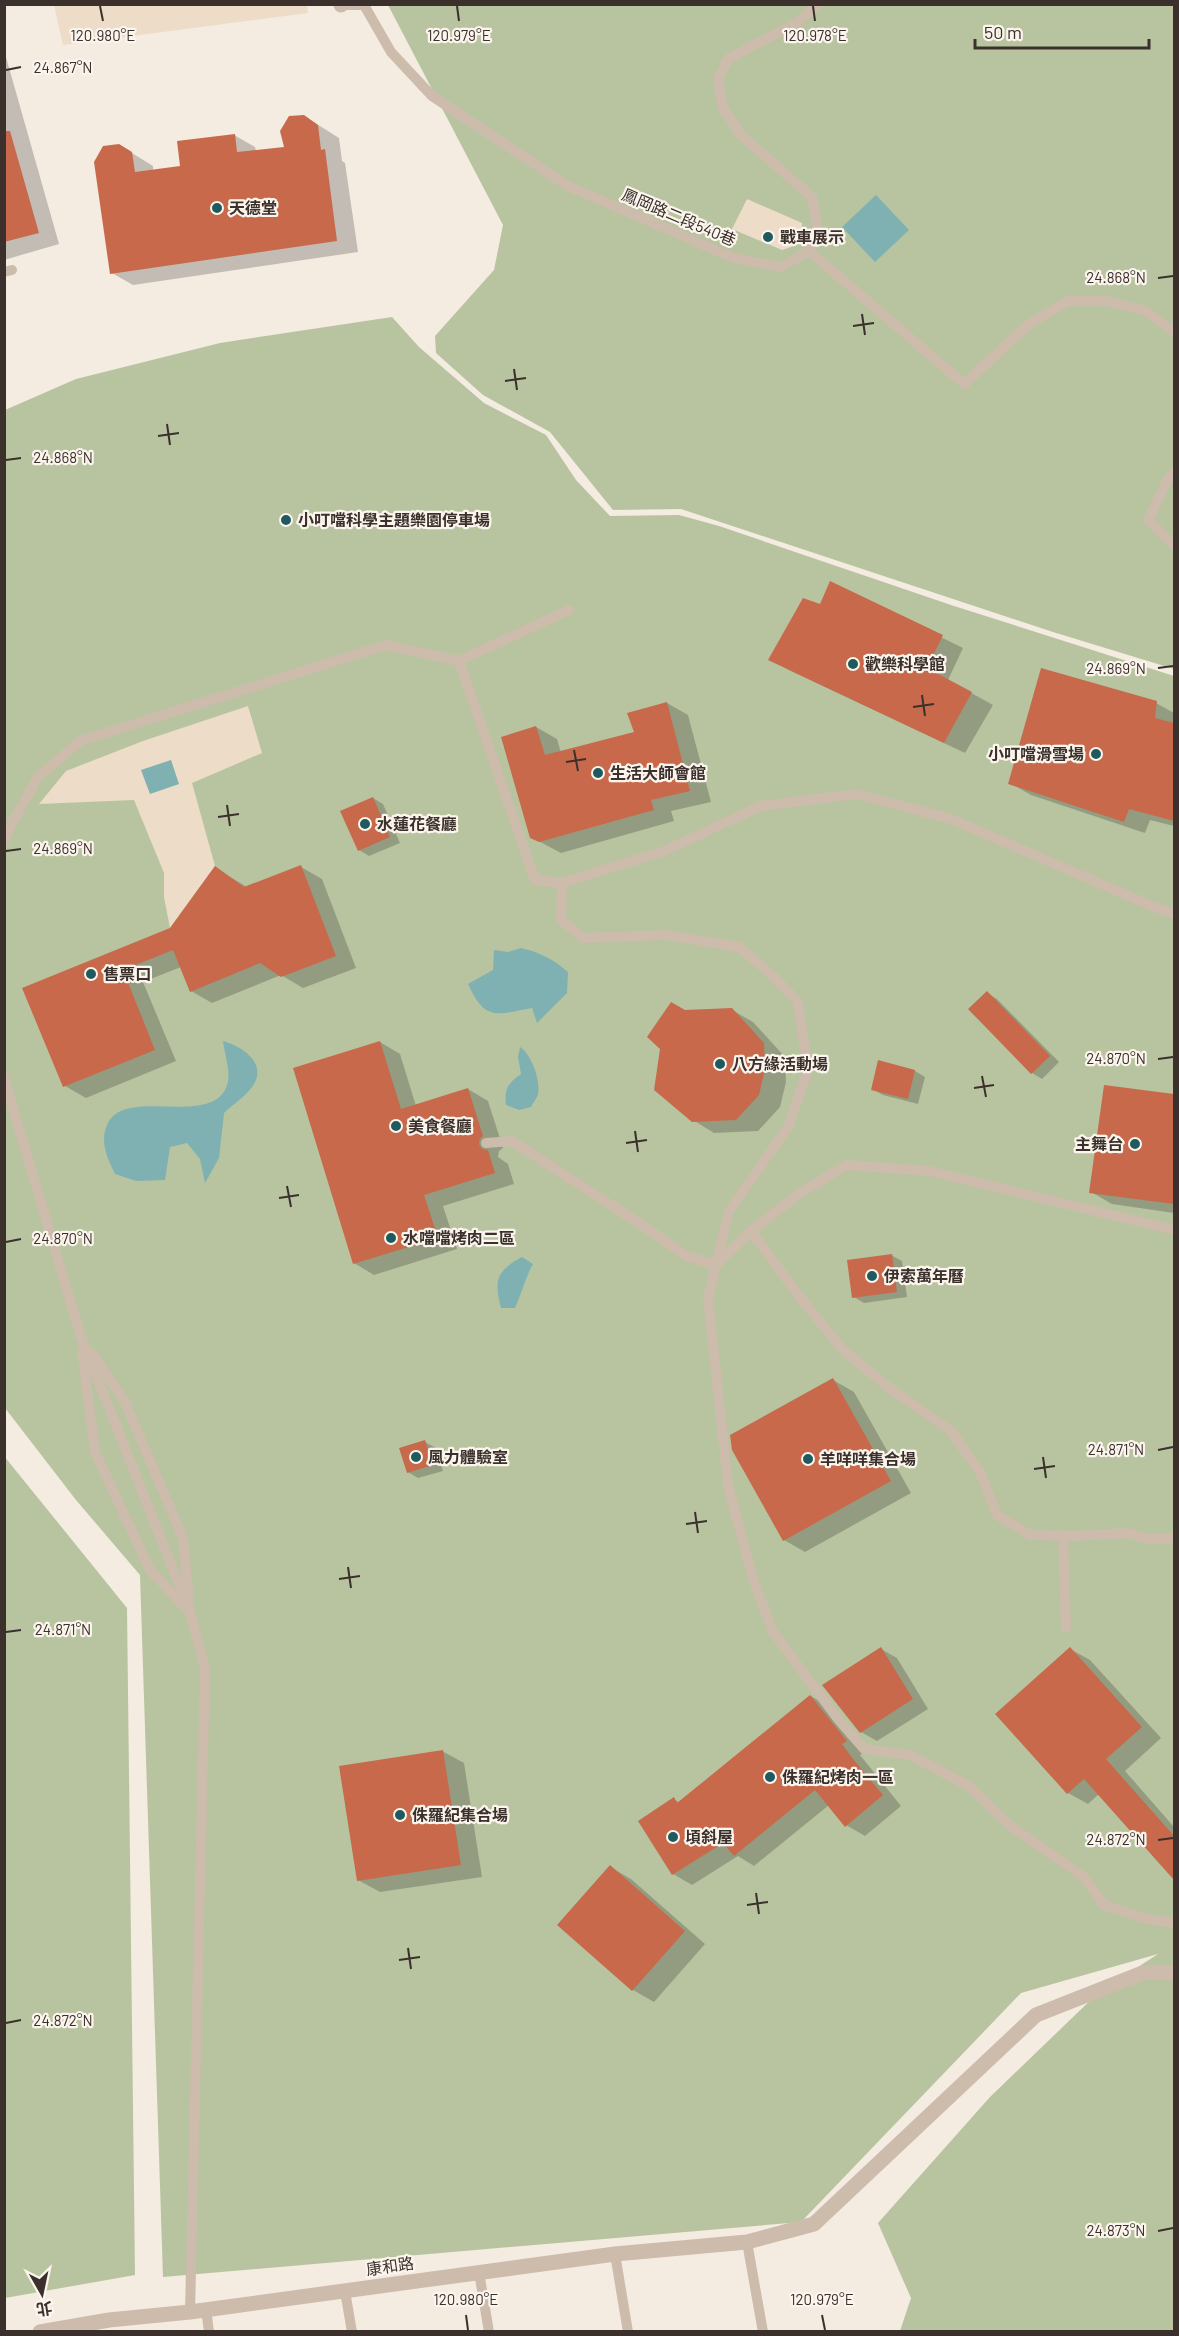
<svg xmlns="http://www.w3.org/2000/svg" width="1179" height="2336" font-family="Barlow,'Noto Sans TC',sans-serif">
  <rect width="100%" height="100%" fill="#f4ebe1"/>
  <path fill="#b8c4a0" d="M388 5H1174V669L1053 632 681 509 613 510 550 432 483 395 436 353 435 336 494 270 503 225Z
    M392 317 419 347 484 403 546 435 576 480 610 516 679 515 719 526 954 606 1174 676V2331H900L911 2298 878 2223 990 2097 1098 1993 1158 1954 1021 1993 801 2222 163 2277 140 1575 76 1500 5 1408V410L76 379 220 343Z
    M4 1456 127 1608 135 2275 5 2298Z"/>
  <path fill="#ecdcc8" d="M307 4 308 13 63 45 54 5Z
    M747 199 802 223 801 236 794 246 782 250 732 229Z
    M248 706 262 753 192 783 215 866 170 928 164 897V873L134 800 39 804 66 771 143 741Z"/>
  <path fill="#7fb0b2" d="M876 195 909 230 875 262 842 227Z
    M171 760 179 784 150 794 141 770Z
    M521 948C539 952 553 959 568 972L567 993 537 1023 532 1008C495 1015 485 1021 468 984L493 970 494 950 508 952Z
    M223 1041C242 1046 269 1064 252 1087 245 1097 233 1104 224 1113L219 1158 205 1183 200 1159 187 1143 170 1147 165 1180 136 1181 115 1174C107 1157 99 1141 108 1123 126 1088 206 1125 225 1090 233 1076 225 1057 223 1041Z
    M520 1047C531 1054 541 1080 538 1094 537 1098 533 1103 531 1107L519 1110 506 1105C504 1089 508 1083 521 1074L518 1057Z
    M522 1257 533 1264C525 1278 522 1293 515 1308H501C494 1281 496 1271 522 1257Z"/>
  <path fill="#0003" d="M4 50 59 244 4 260Z
    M304 116 339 138 342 161 345 163 358 252 133 285 112 273 119 145 153 166V171L181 167 234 135 255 147 256 151 285 148Z
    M831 583 963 648 948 680 993 705 965 753 791 671 770 659 821 606Z
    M667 703 688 715 711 802 671 811 674 821 561 853 531 837 536 727 557 739 561 753 636 733Z
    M1156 703 1174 713V826L1150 820 1145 833 1031 795 1010 783Z
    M373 798 383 804 400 843 369 856 359 850Z
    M301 867 322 879 356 968 303 988 281 975 212 1003 191 991 181 967 143 982 176 1061 86 1098 65 1086 24 989 171 929 215 868 247 887Z
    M987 993 997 999 1059 1062 1042 1079 1032 1073Z
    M732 1010 753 1022 785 1057 786 1082 780 1107 758 1131 714 1133 693 1120 685 1012Z
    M380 1042 400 1054 416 1106 468 1089 488 1101 503 1148 499 1151 498 1157 508 1164 514 1184 443 1206 457 1249 374 1275 354 1263Z
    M879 1062 915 1071 925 1077 918 1104 883 1095 872 1089Z
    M1105 1087 1174 1096V1213L1112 1204 1091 1192Z
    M891 1255 902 1261 907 1297 864 1303 854 1297Z
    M833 1380 854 1392 911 1493 805 1552 784 1540Z
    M425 1442 436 1448 443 1471 418 1478 408 1472Z
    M881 1649 897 1658 928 1709 877 1741 861 1732Z
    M1070 1649 1090 1660 1161 1738 1125 1771 1174 1827V1874L1167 1869 1100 1793 1088 1804 1068 1793Z
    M811 1696 829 1707 865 1752 860 1755 901 1806 865 1836 846 1825 829 1805 754 1866 738 1856 692 1885 673 1874 640 1822 674 1799 680 1803Z
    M442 1751 464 1763 482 1877 380 1892 358 1880Z
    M610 1867 631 1879 705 1944 654 2002 633 1990 559 1925Z"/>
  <path fill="#c8694b" d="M304 115 318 125 321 150 325 149 337 241 110 274 94 162 103 146 119 144 132 152 135 172 180 166 177 141 235 134 237 152 284 147 280 131 289 116Z
    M4 131H10L39 233 4 242Z
    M830 581 943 635 927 668 972 692 944 743 768 660 803 598 820 604Z
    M1041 668 1157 701 1155 718 1174 723V821L1129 809 1124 822 1008 784Z
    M667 702 690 791 651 800 654 810 539 842 530 838 501 737 536 726 545 755 634 732 627 713Z
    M373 797 390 837 358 851 340 811Z
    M301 865 336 956 281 977 260 963 190 992 173 950 123 970 155 1050 63 1087 22 988 170 928 215 866 244 887Z
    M987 991 1050 1056 1031 1074 968 1009Z
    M671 1002 685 1010 732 1008 764 1043 765 1069 759 1095 736 1120 692 1122 654 1090 660 1049 647 1037Z
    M380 1041 401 1109 468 1088 483 1136 480 1139 479 1144 482 1149 488 1150 495 1173 424 1195 438 1238 353 1264 293 1068Z
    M878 1060 915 1070 908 1099 871 1090Z
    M1104 1085 1174 1094V1204L1089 1193Z
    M892 1254 897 1292 852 1298 847 1260Z
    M833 1378 891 1481 783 1541 732 1450 730 1435Z
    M425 1440 433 1465 407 1473 399 1448Z
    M881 1647 913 1699 860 1733 822 1685Z
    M1070 1647 1142 1727 1106 1759 1174 1836V1880L1084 1779 1067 1794 995 1714Z
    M810 1695 847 1741 842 1744 853 1759 883 1795 845 1827 815 1790 734 1856 723 1843 672 1875 638 1821 674 1797 677 1803Z
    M443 1750 461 1865 357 1881 339 1766Z
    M610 1865 685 1931 632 1991 557 1925Z"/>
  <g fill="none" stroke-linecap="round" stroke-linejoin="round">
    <path stroke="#cdbbac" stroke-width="10" d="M341 5H364L391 52 432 96 568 186 734 258 781 267 809 251 817 226 812 197 740 134 723 108 718 79 728 59 798 22 818 4
      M809 251 964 384 1029 324 1068 301H1106L1146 311 1174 332
      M4 272 12 270
      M1174 472 1167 481 1148 520 1174 545
      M459 661 535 880 562 883 664 851 761 806 856 794 951 819 1152 906 1174 914
      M4 842 12 823 38 777 80 741 386 645 459 661 569 610
      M562 883 561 920 583 938 666 935 739 947 772 975 798 1002 808 1070 788 1127 729 1211 708 1299 728 1485 753 1579 773 1632 838 1719 864 1749 910 1755 969 1786 1009 1825 1083 1876 1104 1905 1147 1919 1174 1923
      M4 1078 81 1337 190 1612 205 1668 190 2312
      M486 1143 512 1141 645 1227 686 1256 716 1265 751 1231 797 1195 846 1165 929 1171 1174 1230
      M751 1231 800 1297 843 1350 887 1386 951 1431 980 1472 997 1515 1030 1535 1074 1536 1128 1533 1148 1539 1174 1538
      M82 1351 95 1452 150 1570 186 1608
      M92 1353 125 1402 183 1538 189 1600
      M1063 1535 1066 1627
      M747 2242 763 2332
      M615 2254 628 2332
      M479 2272 489 2332
      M345 2291 352 2332
      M206 2309 209 2332"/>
    <path stroke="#cdbbac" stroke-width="15" d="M341 4V5
      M40 2332 109 2320 190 2312 615 2254 747 2242 814 2224 1036 2015 1145 1972 1174 1973"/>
  </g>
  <path fill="none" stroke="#3b302b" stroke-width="2" d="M100 6 103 21M457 6 459 21M813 6 815 21M6 70 21 67M1158 278 1173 276M862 314 865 335M853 326 874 323M514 369 517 390M505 381 526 378M167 424 170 445M158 436 179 433M6 460 21 458M1158 668 1173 666M922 695 925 716M913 707 934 704M574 750 578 771M566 762 586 759M227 805 230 826M218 817 239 814M6 851 21 849M1158 1059 1173 1057M982 1076 986 1097M974 1088 994 1085M635 1131 638 1152M626 1143 647 1140M287 1186 291 1207M279 1198 299 1195M6 1242 21 1239M1158 1450 1173 1447M1043 1457 1046 1478M1034 1469 1055 1466M695 1512 698 1533M686 1524 707 1521M348 1567 351 1588M339 1579 360 1576M6 1632 21 1630M1158 1840 1173 1838M756 1893 759 1914M747 1905 768 1902M408 1948 411 1969M399 1960 420 1957M6 2023 21 2020M1158 2231 1173 2228M466 2315 468 2330M822 2315 825 2330"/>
  <g fill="#1f5a5e" stroke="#fbf5ee" stroke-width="2">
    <circle cx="217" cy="208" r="6"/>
    <circle cx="768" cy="237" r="6"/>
    <circle cx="286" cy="520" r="6"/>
    <circle cx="853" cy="664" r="6"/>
    <circle cx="1096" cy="754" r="6"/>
    <circle cx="598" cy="773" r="6"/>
    <circle cx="365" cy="824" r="6"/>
    <circle cx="91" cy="974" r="6"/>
    <circle cx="720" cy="1064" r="6"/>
    <circle cx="396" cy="1126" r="6"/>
    <circle cx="1135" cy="1144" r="6"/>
    <circle cx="391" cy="1238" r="6"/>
    <circle cx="872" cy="1276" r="6"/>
    <circle cx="416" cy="1457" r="6"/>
    <circle cx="808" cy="1459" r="6"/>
    <circle cx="770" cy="1777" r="6"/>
    <circle cx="400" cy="1815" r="6"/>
    <circle cx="673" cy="1837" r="6"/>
  </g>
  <g text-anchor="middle" stroke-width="4.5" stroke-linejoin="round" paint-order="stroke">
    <g font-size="16" font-weight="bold" fill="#3b302b" stroke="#fbf5ee" text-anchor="start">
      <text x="229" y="214">天德堂</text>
      <text x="780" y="243">戰車展示</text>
      <text x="298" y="526">小叮噹科學主題樂園停車場</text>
      <text x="865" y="670">歡樂科學館</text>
      <text x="1084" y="760" text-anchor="end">小叮噹滑雪場</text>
      <text x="610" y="779">生活大師會館</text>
      <text x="377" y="830">水蓮花餐廳</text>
      <text x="103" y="980">售票口</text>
      <text x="732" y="1070">八方緣活動場</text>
      <text x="408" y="1132">美食餐廳</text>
      <text x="1123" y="1150" text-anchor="end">主舞台</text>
      <text x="403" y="1244">水噹噹烤肉二區</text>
      <text x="884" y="1282">伊索萬年曆</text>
      <text x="428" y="1463">風力體驗室</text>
      <text x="820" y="1465">羊咩咩集合場</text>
      <text x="782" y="1783">侏羅紀烤肉一區</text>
      <text x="412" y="1821">侏羅紀集合場</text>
      <text x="685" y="1843">頃斜屋</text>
    </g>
    <g font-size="16" fill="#3b302b" stroke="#fbf5ee">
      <text transform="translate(679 217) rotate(23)" y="6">鳳岡路二段540巷</text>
      <text transform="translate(390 2266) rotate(-8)" y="6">康和路</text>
    </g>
  </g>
  <g font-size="15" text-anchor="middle" fill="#3b302b" stroke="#fbf5ee" stroke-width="4.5" stroke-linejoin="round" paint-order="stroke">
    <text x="103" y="41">120.980°E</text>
    <text x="459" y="41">120.979°E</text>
    <text x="815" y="41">120.978°E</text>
    <text x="63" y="73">24.867°N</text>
    <text x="1116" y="283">24.868°N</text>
    <text x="63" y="463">24.868°N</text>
    <text x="1116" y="674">24.869°N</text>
    <text x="63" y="854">24.869°N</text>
    <text x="1116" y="1064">24.870°N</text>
    <text x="63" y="1244">24.870°N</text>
    <text x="1116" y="1455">24.871°N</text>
    <text x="63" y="1635">24.871°N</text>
    <text x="1116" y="1845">24.872°N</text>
    <text x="63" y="2026">24.872°N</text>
    <text x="1116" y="2236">24.873°N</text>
    <text x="466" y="2305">120.980°E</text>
    <text x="822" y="2305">120.979°E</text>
  </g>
  <rect width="1179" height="2336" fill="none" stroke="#3b302b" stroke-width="12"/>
  <g transform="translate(42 2294) rotate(171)" stroke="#fbf5ee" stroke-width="4.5" paint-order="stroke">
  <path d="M0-4.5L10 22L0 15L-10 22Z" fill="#3b302b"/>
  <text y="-9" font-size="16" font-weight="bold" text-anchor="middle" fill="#3b302b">北</text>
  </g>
  <path d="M975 39v9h174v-9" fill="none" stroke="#3b302b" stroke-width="3"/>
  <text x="984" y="39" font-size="18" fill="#3b302b" stroke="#fbf5ee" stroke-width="4.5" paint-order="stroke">50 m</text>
</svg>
